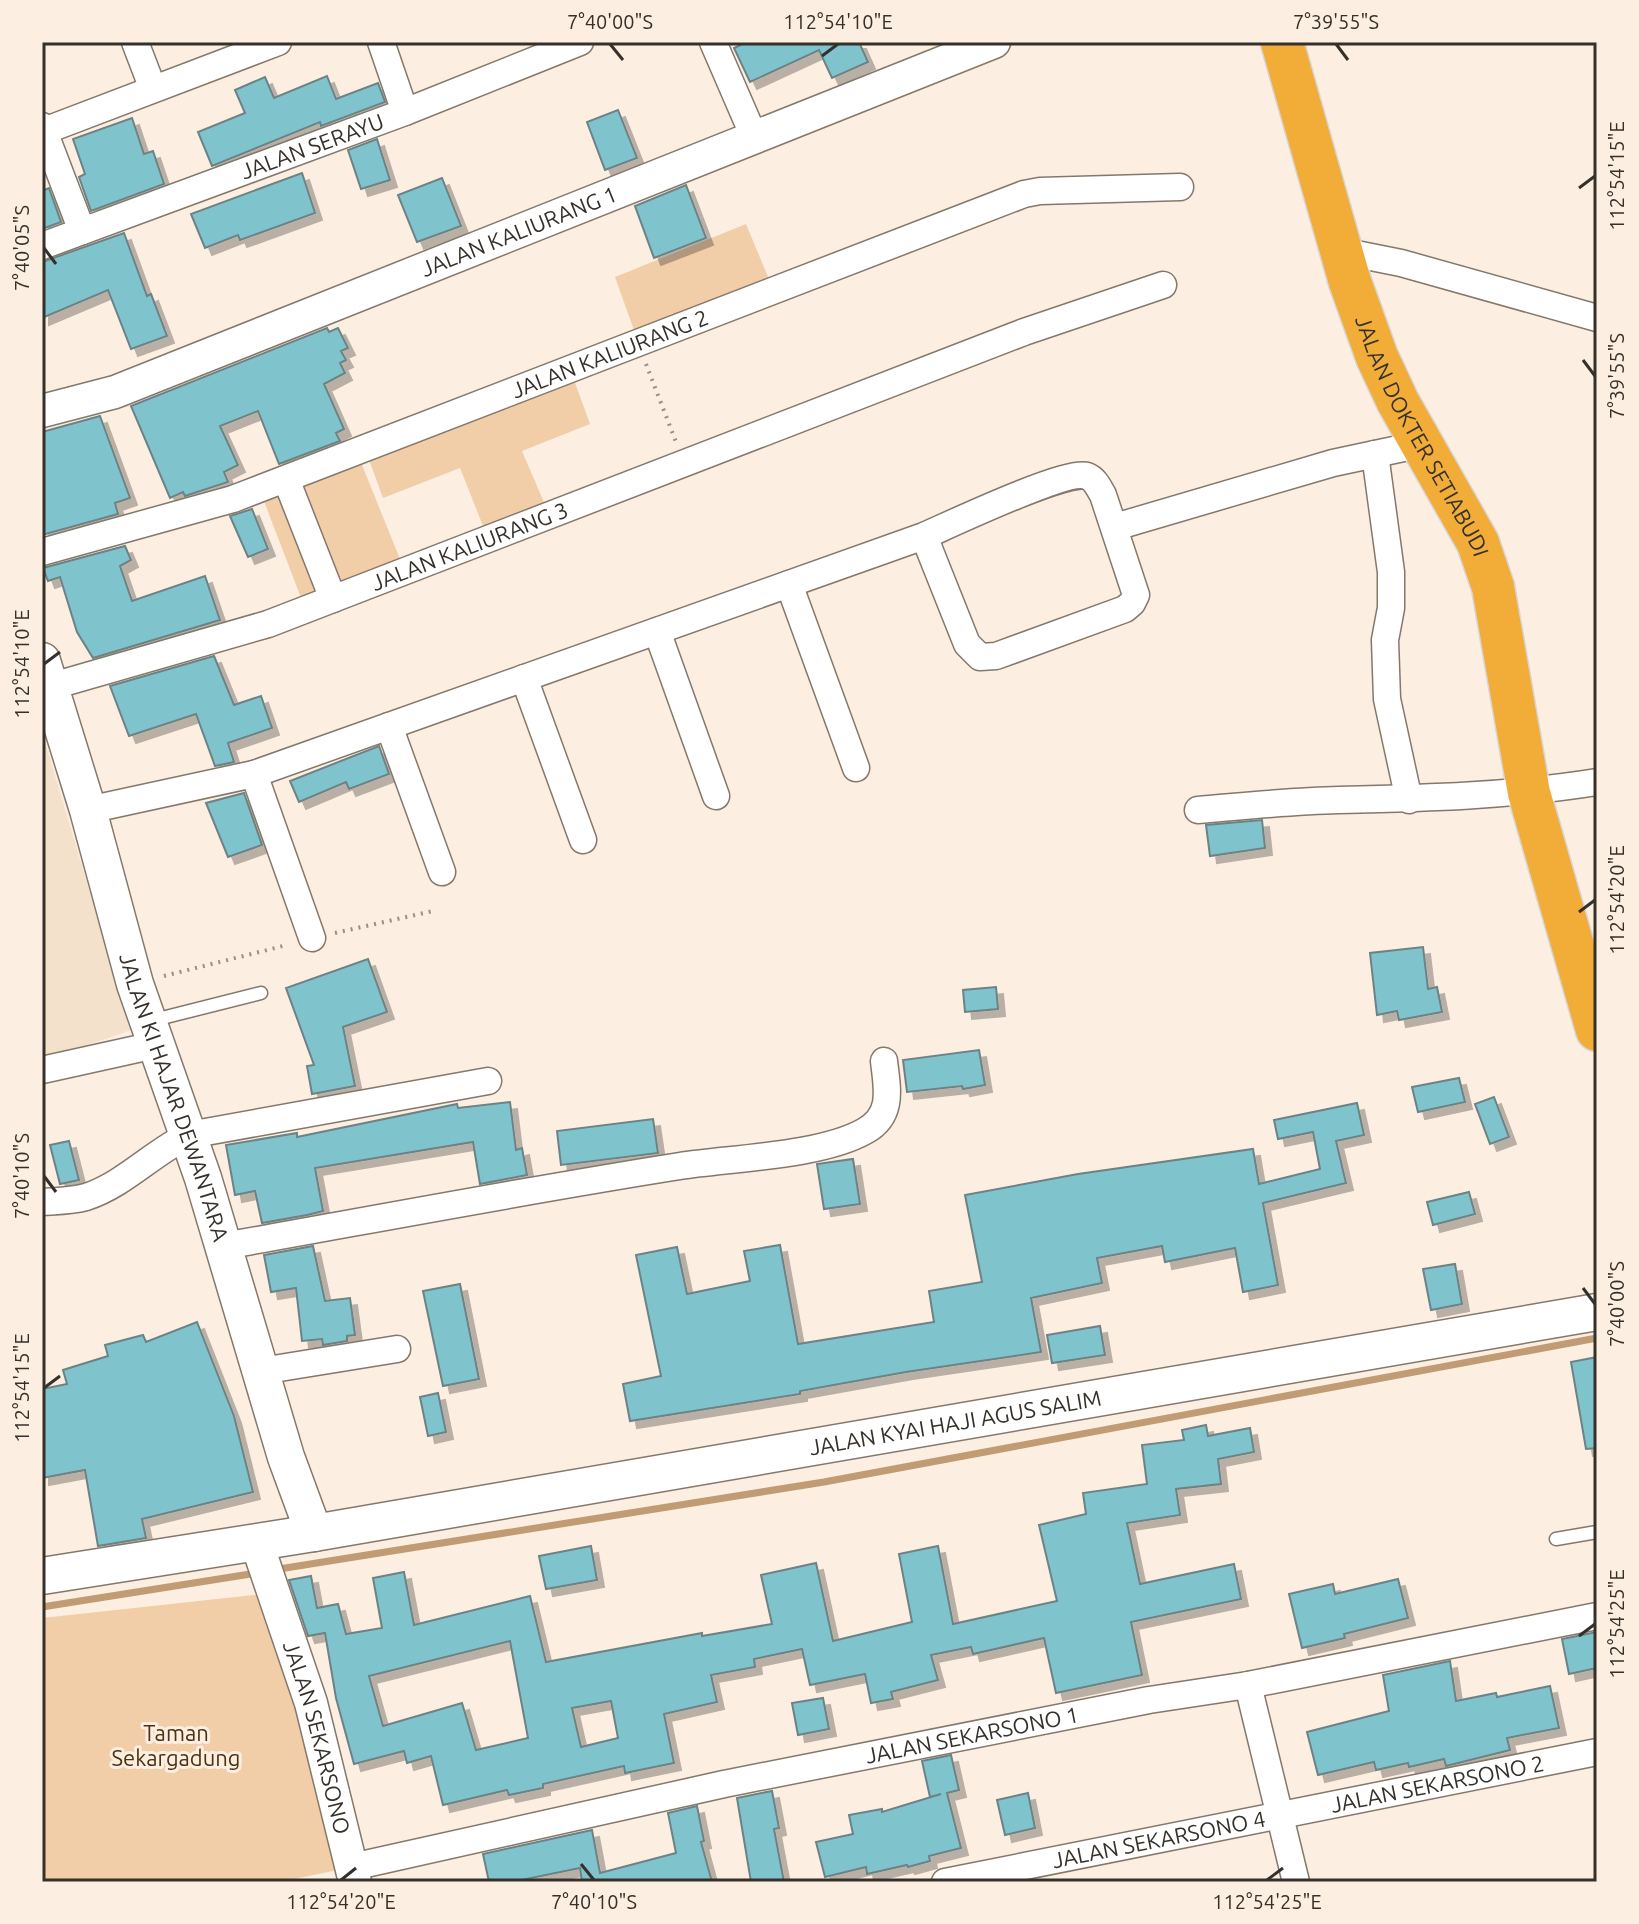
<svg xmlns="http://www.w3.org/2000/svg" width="1639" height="1924" font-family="Ubuntu,sans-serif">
  <defs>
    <filter id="shadow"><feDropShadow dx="7" dy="7" stdDeviation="0" flood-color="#0004"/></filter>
  </defs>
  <rect width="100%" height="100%" fill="#fceee0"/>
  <path fill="#f4e1cc" d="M42 732 131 1030 42 1061Z"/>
  <path fill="#f1cea8" d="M746 224 771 284 636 336 615 277Z
    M574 380 590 424 522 451 546 507 485 531 460 468 383 498 368 457Z
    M360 460 402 564 303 603 262 496Z
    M272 1593 352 1867 280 1882H42V1618Z"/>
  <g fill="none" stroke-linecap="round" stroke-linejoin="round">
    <path stroke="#c09b73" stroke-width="7" d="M273 1570 824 1482 1597 1338
      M42 1607 257 1573"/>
  </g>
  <path fill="#7fc4cd" stroke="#6d8285" stroke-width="2" fill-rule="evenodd" filter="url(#shadow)" d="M747 42H859L868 62 832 78 819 50 750 82 734 48Z
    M327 76 336 99 378 83 385 102 321 126 320 122 212 166 198 132 245 113 235 90 265 77 274 98Z
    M618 110 637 158 605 170 587 122Z
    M132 118 144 154 153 151 164 184 91 211 79 177 85 174 73 139Z
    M377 139 390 180 361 189 348 150Z
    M302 173 315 213 240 240 238 235 205 248 191 214Z
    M442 178 461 226 417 242 398 195Z
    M686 185 706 238 654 258 635 206Z
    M49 188 61 222 42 229V191Z
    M124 233 147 296 151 294 167 336 131 349 108 290 42 318V262Z
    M327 328 329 332 338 328 348 348 341 351 346 360 340 363 345 373 324 384 344 429 336 433 340 441 279 464 258 411 220 426 238 465 224 472 228 482 185 496 183 492 170 498 131 406Z
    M100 416 130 498 115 503 118 514 42 535V432Z
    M252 509 268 549 248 557 230 516Z
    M125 546 131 560 120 566 132 601 205 576 220 620 93 658 77 632 60 577 48 581 43 568Z
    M214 656 234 705 261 696 272 728 228 743 234 762 215 766 196 714 129 736 110 686Z
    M379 746 389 774 349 789 346 782 299 802 290 781Z
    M244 793 262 845 228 857 206 803Z
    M1262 820 1265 848 1210 856 1206 825Z
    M1423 947 1428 989 1437 987 1442 1012 1399 1020 1397 1011 1377 1015 1370 953Z
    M368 959 387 1012 343 1027 355 1086 312 1094 307 1066 314 1065 286 988Z
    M996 987 998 1009 965 1012 963 990Z
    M979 1050 985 1085 963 1089 962 1086 907 1092 903 1060Z
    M1459 1078 1465 1102 1418 1112 1412 1087Z
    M1494 1097 1509 1137 1490 1144 1475 1104Z
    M510 1102 516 1150 522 1148 527 1175 480 1184 473 1142 315 1168 323 1211 307 1215 262 1223 255 1191 235 1195 226 1145 297 1133V1137L457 1104 458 1108Z
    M1357 1103 1364 1135 1336 1141 1346 1183 1263 1203 1278 1285 1243 1292 1235 1248 1165 1262 1162 1246 1097 1258 1102 1283 1031 1298 1041 1352 906 1372 800 1391V1394L630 1421 623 1384 661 1376 636 1255 677 1247 687 1294 750 1281 744 1251 780 1245 798 1344 934 1322 929 1291 982 1282 965 1195 1078 1174 1253 1149 1259 1184 1320 1169 1313 1132 1278 1139 1274 1120Z
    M653 1119 658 1153 561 1165 557 1131Z
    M69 1141 79 1180 60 1184 50 1145Z
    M853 1159 860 1204 824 1209 817 1164Z
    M1469 1192 1475 1214 1433 1225 1427 1202Z
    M313 1246 325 1301 350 1298 355 1335 347 1336V1341L323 1345 322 1339 302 1341 296 1288 271 1292 264 1255Z
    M1455 1264 1462 1304 1431 1310 1423 1269Z
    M460 1284 479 1379 443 1386 423 1291Z
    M197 1322 234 1416 253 1492 142 1519 146 1538 98 1546 85 1470 42 1478V1389L67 1384 63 1370 108 1356 105 1345 143 1335 146 1342Z
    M1100 1326 1105 1355 1052 1363 1047 1335Z
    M1597 1357V1448L1586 1449 1571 1362Z
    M438 1393 446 1432 428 1436 420 1397Z
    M1206 1425 1208 1436 1250 1428 1254 1452 1218 1459 1221 1484 1176 1489 1180 1515 1127 1523 1140 1584 1234 1564 1241 1599 1131 1622 1142 1675 1056 1693 1044 1638 973 1654 971 1647 931 1655 938 1680 891 1692 893 1699 871 1703 865 1674 810 1685 802 1649 754 1659 755 1667 711 1675 717 1702 664 1714 674 1763 625 1773 624 1766 543 1784V1788L509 1795 507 1790 443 1805 431 1756 407 1763 404 1751 354 1764 336 1698 325 1633 308 1636 289 1580 311 1576 317 1608 338 1604 346 1634 382 1628 373 1578 404 1572 414 1625 530 1596 546 1662 702 1633V1636L772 1624 761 1575 816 1563 833 1641 912 1622 899 1554 938 1546 953 1624 1057 1601 1039 1525 1086 1514 1083 1493 1147 1484 1142 1445 1184 1440 1182 1430ZM510 1641 528 1738 476 1750 462 1703 383 1726 369 1676ZM611 1701 618 1738 581 1747 572 1708Z
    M591 1546 597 1580 546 1589 539 1556Z
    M1398 1579 1408 1618 1344 1634 1345 1638 1302 1648 1289 1594 1333 1584 1335 1594Z
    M1597 1632V1668L1569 1674 1562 1639Z
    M1450 1661 1456 1701 1496 1693 1497 1697 1550 1686 1559 1728 1507 1738 1510 1750 1446 1766 1444 1759 1409 1767 1408 1763 1376 1770 1374 1762 1318 1775 1307 1732 1389 1711 1383 1675Z
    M823 1698 829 1729 798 1735 792 1703Z
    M951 1755 959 1790 947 1793 961 1848 929 1856 930 1861 908 1867 907 1865 867 1874 866 1867 825 1877 816 1842 853 1834 849 1815 882 1809V1812L941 1794 930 1797 922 1761Z
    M772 1791 779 1828 774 1829 784 1882H751L737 1798Z
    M1028 1793 1035 1828 1005 1835 997 1800Z
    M697 1806 704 1841 701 1842 712 1882H582L580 1868 521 1880V1882H489L483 1854 592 1830 600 1873 676 1853 668 1813Z"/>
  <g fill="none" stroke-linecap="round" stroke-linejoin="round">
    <g stroke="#84786b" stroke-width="15">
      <path id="service" d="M150 1021 261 993
        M1556 1539 1597 1532"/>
    </g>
    <g stroke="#84786b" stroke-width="29">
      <g id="minor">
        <path d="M135 42 153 89"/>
        <path d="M381 42 405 112"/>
        <path d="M713 42 755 139"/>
        <path d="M42 126 82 231"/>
        <path d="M44 131 278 42"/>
        <path id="s1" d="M42 246 405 112 580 42"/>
        <path d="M1341 251 1401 263 1597 318"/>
        <path d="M1375 454 1391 572V608L1385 640 1387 699 1409 800"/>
        <path d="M286 479 333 599"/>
        <path d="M1115 527 1333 463 1422 444"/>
        <path id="s2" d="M42 552 233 499 1024 194 1040 191 1180 187"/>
        <path d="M789 584 856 768"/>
        <path d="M657 631 716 796"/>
        <path d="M524 678 583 840"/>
        <path id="s3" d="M49 687 268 624 1024 332 1163 285"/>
        <path d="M389 726 442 872"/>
        <path d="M254 774 312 938"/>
        <path d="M88 810 254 774 924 536C949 525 1067 469 1087 476 1095 479 1099 488 1103 495L1136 595 1132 603 1125 609 996 656 980 657 967 644 924 536"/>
        <path d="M1198 810C1245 806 1292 801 1339 800 1428 798 1509 796 1597 782"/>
        <path d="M42 1070 155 1045"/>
        <path d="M42 1202C56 1201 72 1201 86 1197 125 1184 152 1153 189 1135L488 1081"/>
        <path d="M224 1246C376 1219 528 1190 680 1166 732 1158 821 1156 865 1131 894 1115 887 1088 884 1061"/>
        <path d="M261 1371 397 1349"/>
        <path d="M1248 1685 1296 1882"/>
        <path id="s4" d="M352 1867 724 1784 1149 1700 1248 1685 1597 1616"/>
        <path id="s5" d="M945 1882 1597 1752"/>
      </g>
    </g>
    <g stroke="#84786b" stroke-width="35">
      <g id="tertiary">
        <path id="s6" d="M42 411 115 392 994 42"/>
        <path id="s7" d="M256 1541 311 1703 355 1882"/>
      </g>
    </g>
    <g stroke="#84786b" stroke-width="39">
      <g id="secondary">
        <path id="s8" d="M42 661 88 810 135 984 203 1178 286 1457 314 1533"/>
        <path id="s9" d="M42 1576 314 1533 1597 1312"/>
      </g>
    </g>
    <g stroke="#d7d6d4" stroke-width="45">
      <g id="trunk">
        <path id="s10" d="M1282 42 1350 282 1377 357 1398 402 1478 543 1493 587 1529 793 1597 1030"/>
      </g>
    </g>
    <path stroke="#988f85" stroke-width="4" stroke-dasharray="2 6" stroke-linecap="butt" d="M646 364 676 442
      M335 933 433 911
      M164 976 287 945"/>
    <use href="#service" stroke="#fff" stroke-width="12"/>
    <use href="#minor" stroke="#fff" stroke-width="26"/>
    <use href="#tertiary" stroke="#fff" stroke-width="32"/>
    <use href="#secondary" stroke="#fff" stroke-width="36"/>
    <use href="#trunk" stroke="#f2ac38" stroke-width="42"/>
  </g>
  <path fill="none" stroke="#35302a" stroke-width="3" d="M610 44 623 60M1336 44 1348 60M822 56 838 44M1579 188 1595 176M44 248 56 264M1583 360 1595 376M44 664 60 652M1579 912 1595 900M44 1176 56 1192M1583 1288 1595 1304M44 1388 60 1376M1579 1636 1595 1624M581 1864 594 1880M341 1880 356 1868M1267 1880 1283 1868"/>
  <g text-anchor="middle" stroke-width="6" stroke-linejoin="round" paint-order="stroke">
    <g font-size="22" fill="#35302a" stroke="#fceee0">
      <text dy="8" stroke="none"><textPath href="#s1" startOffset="288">JALAN SERAYU</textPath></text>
      <text dy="8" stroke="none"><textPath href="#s6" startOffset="510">JALAN KALIURANG 1</textPath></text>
      <text dy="8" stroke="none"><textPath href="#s2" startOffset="602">JALAN KALIURANG 2</textPath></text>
      <text dy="8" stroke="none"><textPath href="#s10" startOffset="420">JALAN DOKTER SETIABUDI</textPath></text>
      <text dy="8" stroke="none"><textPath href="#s3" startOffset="444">JALAN KALIURANG 3</textPath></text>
      <text dy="8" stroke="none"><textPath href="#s8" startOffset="456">JALAN KI HAJAR DEWANTARA</textPath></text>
      <text dy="8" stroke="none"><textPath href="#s9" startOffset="926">JALAN KYAI HAJI AGUS SALIM</textPath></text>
      <text dy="8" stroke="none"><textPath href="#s4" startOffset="634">JALAN SEKARSONO 1</textPath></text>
      <text dy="8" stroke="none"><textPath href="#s7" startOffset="206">JALAN SEKARSONO</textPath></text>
      <text dy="8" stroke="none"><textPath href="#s5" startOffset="502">JALAN SEKARSONO 2</textPath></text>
      <text dy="8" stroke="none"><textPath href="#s5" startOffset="218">JALAN SEKARSONO 4</textPath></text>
    </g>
    <g font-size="22" fill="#4c3210" stroke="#fceee0">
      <text x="176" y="1741">Taman<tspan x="176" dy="25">Sekargadung</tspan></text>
    </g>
  </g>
  <rect width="1639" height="1924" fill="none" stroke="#fceee0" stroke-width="88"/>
  <rect x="44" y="44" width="1551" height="1836" fill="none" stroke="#35302a" stroke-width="3"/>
  <g font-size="20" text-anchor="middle" fill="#35302a">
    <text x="610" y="29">7°40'00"S</text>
    <text x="838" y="29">112°54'10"E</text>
    <text x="1336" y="29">7°39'55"S</text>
    <text transform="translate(1617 176) rotate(-90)" y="7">112°54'15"E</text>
    <text transform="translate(22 248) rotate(-90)" y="7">7°40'05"S</text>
    <text transform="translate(1617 376) rotate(-90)" y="7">7°39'55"S</text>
    <text transform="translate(22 664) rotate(-90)" y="7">112°54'10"E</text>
    <text transform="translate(1617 900) rotate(-90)" y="7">112°54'20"E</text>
    <text transform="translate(22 1176) rotate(-90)" y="7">7°40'10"S</text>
    <text transform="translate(1617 1304) rotate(-90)" y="7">7°40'00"S</text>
    <text transform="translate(22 1388) rotate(-90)" y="7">112°54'15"E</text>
    <text transform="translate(1617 1624) rotate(-90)" y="7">112°54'25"E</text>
    <text x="341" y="1909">112°54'20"E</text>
    <text x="594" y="1909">7°40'10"S</text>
    <text x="1267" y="1909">112°54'25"E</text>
  </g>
</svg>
